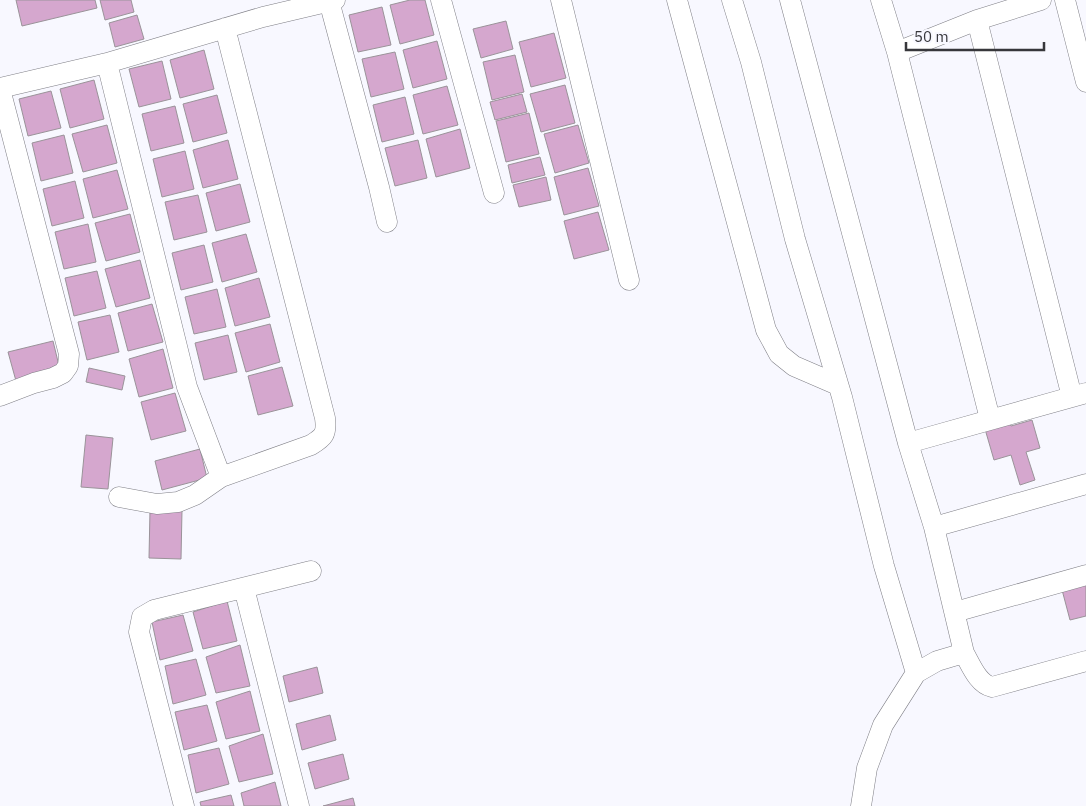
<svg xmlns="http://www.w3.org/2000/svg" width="1086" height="806" font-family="'IBM Plex Sans',sans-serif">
  <rect width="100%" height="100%" fill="#f8f8ff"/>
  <path fill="#d5a7ce" stroke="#9a9399" d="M16 0H95L97 8 22 26Z
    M100 0H131L134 12 105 20Z
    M410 0H425L434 35 400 44 390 5Z
    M382 7 391 45 358 52 349 15Z
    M137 15 144 39 115 47 109 23Z
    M506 21 513 49 481 58 473 29Z
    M554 33 566 78 531 87 519 42Z
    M437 41 447 79 413 88 403 50Z
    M204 50 214 89 180 98 170 60Z
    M395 52 404 89 371 97 362 59Z
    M515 55 524 92 492 100 483 62Z
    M162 61 171 99 139 107 129 69Z
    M94 80 104 119 70 128 60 89Z
    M565 85 575 123 541 132 530 94Z
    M447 86 458 125 423 134 413 95Z
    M51 91 61 128 28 136 19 99Z
    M522 94 527 112 495 120 490 102Z
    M217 95 227 133 193 142 183 104Z
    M405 97 414 134 382 142 373 105Z
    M175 106 184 143 151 151 142 114Z
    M529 113 539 154 506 162 496 121Z
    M107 125 117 163 83 172 72 134Z
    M578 125 589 163 555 173 544 134Z
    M460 129 470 168 436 177 426 139Z
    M64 135 73 173 41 181 32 143Z
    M228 140 238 179 203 188 193 150Z
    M418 140 427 178 395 186 385 148Z
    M185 151 194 189 162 197 153 159Z
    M540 157 545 175 512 183 508 165Z
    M588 168 599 206 564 215 554 177Z
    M117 170 128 209 93 218 83 179Z
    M546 177 551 200 519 207 513 185Z
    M75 181 84 218 52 226 43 189Z
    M240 184 250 222 216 231 206 193Z
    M198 195 207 232 174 240 165 202Z
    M598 212 609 250 574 259 564 221Z
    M130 214 140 252 106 261 95 223Z
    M88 224 96 262 64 269 55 232Z
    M246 234 257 272 222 282 212 243Z
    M204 245 213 282 181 290 172 253Z
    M140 260 150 298 116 307 105 269Z
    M97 271 106 308 74 316 65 278Z
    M259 278 270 317 235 326 225 288Z
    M217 289 226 327 194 334 185 297Z
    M152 304 163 342 128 351 118 313Z
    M110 315 119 352 87 360 78 322Z
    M270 324 280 362 246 372 235 333Z
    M228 335 237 372 204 380 195 343Z
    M53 341 60 370 16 381 8 352Z
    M163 349 173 388 139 397 129 359Z
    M282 367 293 406 258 415 248 376Z
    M89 368 125 376 122 390 86 382Z
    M175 393 186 431 151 440 141 402Z
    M1032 420 1040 448 1026 452 1035 480 1020 485 1011 455 994 460 985 429 1009 422 1011 426Z
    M86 435 113 438 108 489 81 487Z
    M200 449 207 478 162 490 155 461Z
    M150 510H182L181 559 149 558Z
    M1086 579V616L1070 620 1061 586Z
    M227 601 237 641 203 649 193 612Z
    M183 615 193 651 160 660 152 622Z
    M240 645 250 686 216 693 206 657Z
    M196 659 206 695 173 704 165 666Z
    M317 667 323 693 289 702 283 676Z
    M250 691 260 731 226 739 216 702Z
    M207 705 217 741 184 750 175 712Z
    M330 715 336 740 302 750 296 724Z
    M263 734 273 774 239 782 229 746Z
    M219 748 229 784 196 793 188 755Z
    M343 754 349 779 315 789 308 763Z
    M275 782 281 806H244L241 793Z
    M231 795 234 806H201L200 802Z
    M353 798 355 806H323Z"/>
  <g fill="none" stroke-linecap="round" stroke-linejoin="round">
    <g stroke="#7f7f86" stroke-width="21">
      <path id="street" d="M441 0 494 193
        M561 0 629 280
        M677 0 766 330 779 354 794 366 838 385
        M732 0 751 62 795 239 842 397 884 566 916 673 883 725 867 768 861 806
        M790 0 908 443 934 527 964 653
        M881 0 897 52 990 419
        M1065 0 1086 82
        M329 1 379 187 387 222
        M977 20 1072 397
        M897 52 977 20 1041 0
        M107 63 187 387 221 477
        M0 88 107 63 263 17 335 0
        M0 89 69 354 68 366 63 373 53 378 34 383 0 396
        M908 443 1086 393
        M119 497 157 504 178 502 195 495 221 477 311 445C324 437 327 434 325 418L225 28
        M934 527 1086 484
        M244 588 299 806
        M955 612 1086 575
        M916 673 937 661 964 653C971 665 978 684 992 687L1086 661
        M184 806 139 632 142 617 154 610 311 571"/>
    </g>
    <use href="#street" stroke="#fff" stroke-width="20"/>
  </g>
  <path d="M906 42v8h138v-8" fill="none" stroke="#37373b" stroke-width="2.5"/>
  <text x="914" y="42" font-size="15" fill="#37373b" stroke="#f8f8ff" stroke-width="4" paint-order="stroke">50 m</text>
</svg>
